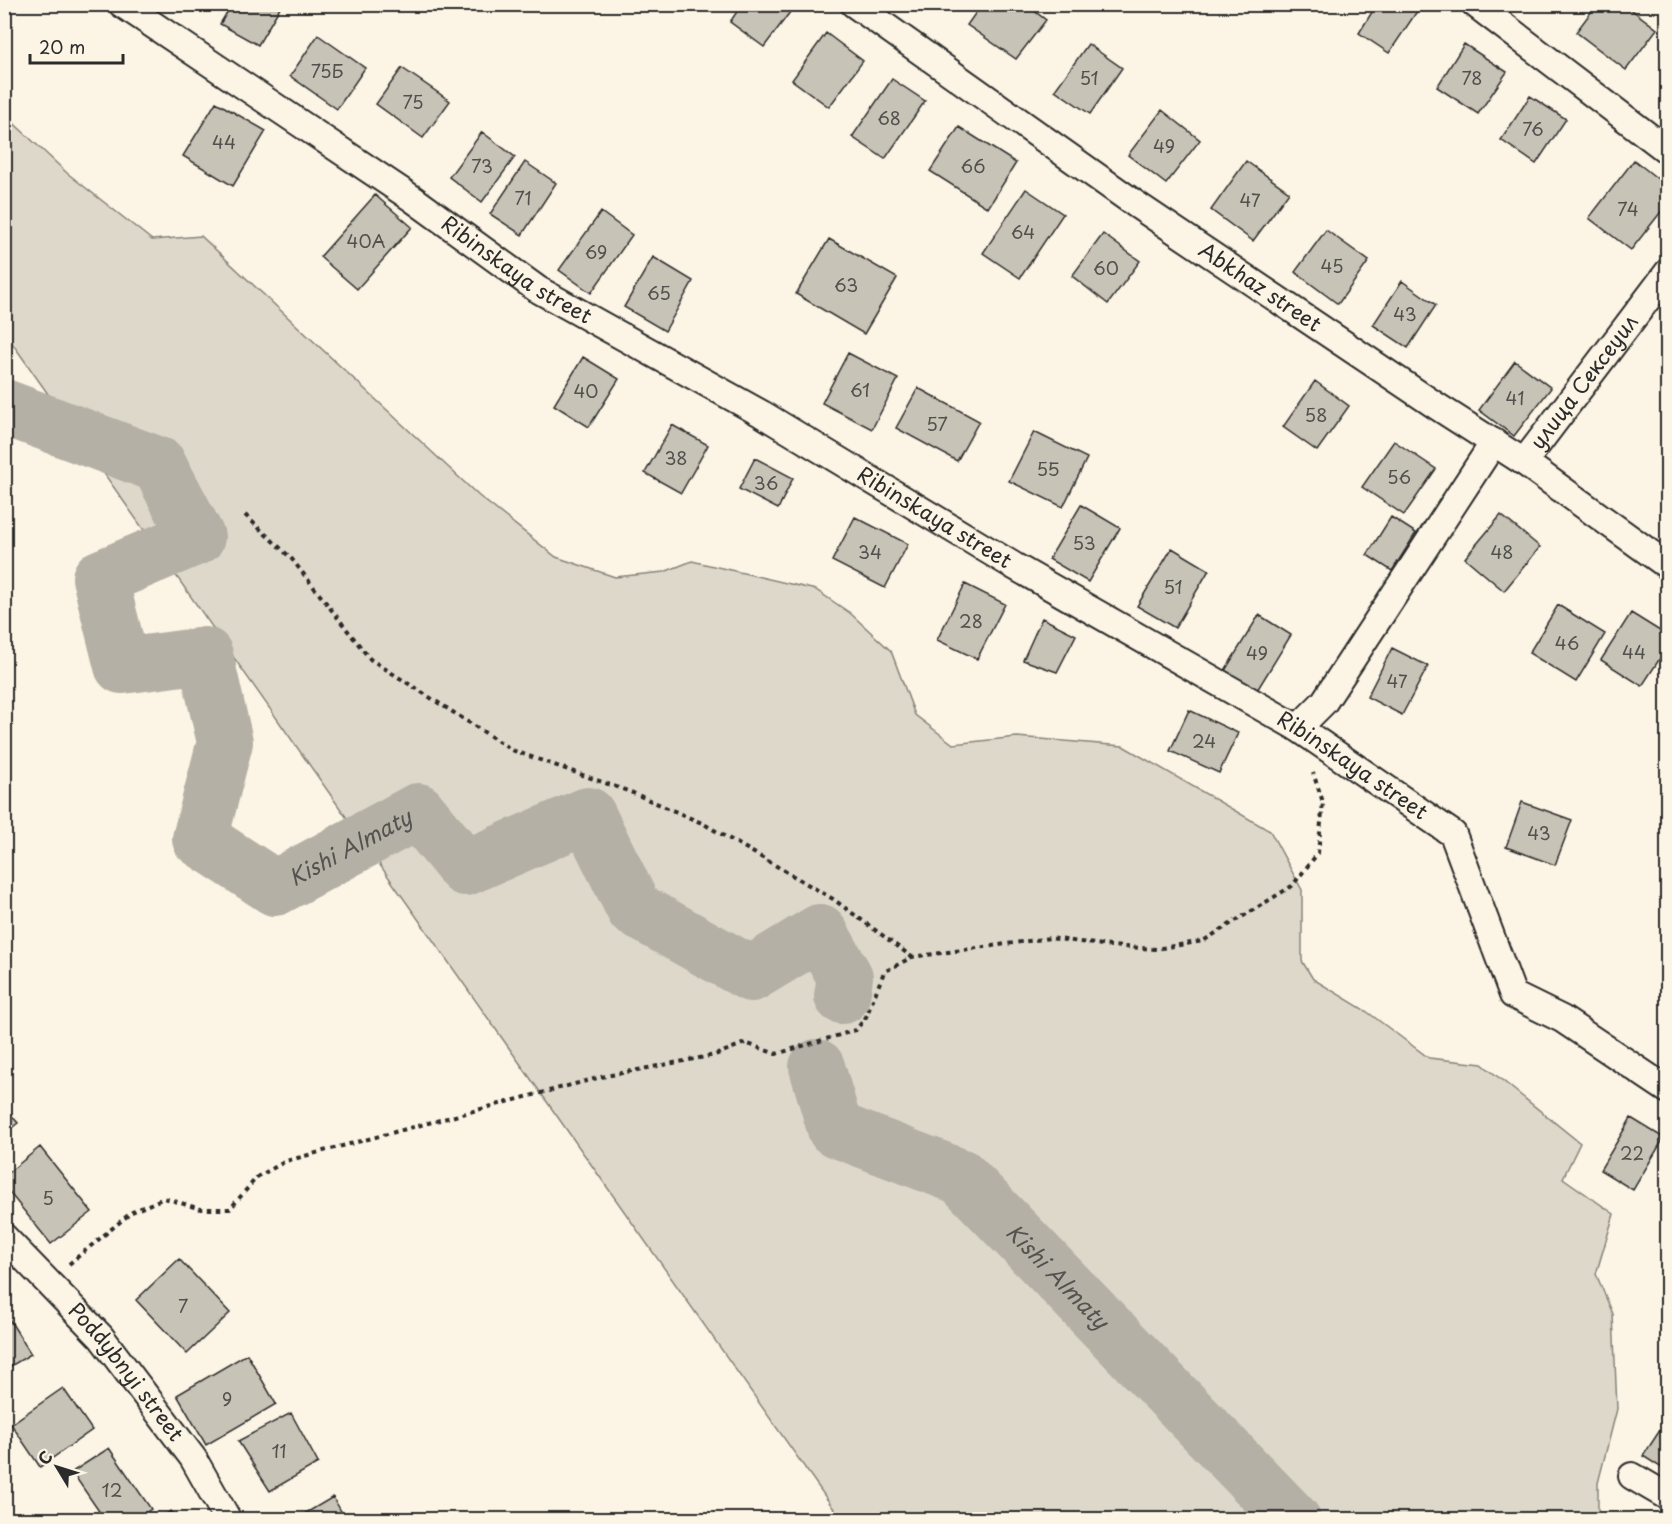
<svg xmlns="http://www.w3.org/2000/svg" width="1672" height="1524" font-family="'Playpen Sans',sans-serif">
  <rect width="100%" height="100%" fill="#fcf5e5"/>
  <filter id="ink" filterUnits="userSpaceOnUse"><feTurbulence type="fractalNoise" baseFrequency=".0167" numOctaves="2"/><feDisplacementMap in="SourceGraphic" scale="12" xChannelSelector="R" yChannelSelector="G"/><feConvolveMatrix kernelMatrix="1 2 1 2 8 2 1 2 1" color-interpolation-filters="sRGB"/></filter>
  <g filter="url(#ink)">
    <path fill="#ded8ca" stroke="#84827a" stroke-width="1.5" d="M5 115 67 173 152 240 201 236 479 496 556 557 615 577 664 572 692 561 816 590 850 613 891 651 915 715 953 744 1017 737 1123 746 1270 831 1302 890V961L1313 979 1366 1011 1429 1058 1482 1064 1580 1143 1563 1178 1614 1214 1596 1274 1613 1314 1617 1409 1598 1483V1519H841L5 333Z"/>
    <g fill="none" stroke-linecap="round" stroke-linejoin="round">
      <g stroke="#b4b0a5" stroke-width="56">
        <path id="s1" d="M4 407 159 465 197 537 100 578 122 666 205 655 225 742 200 839 275 888 418 811 465 868 588 815 634 909 751 974 820 932 845 977 842 996"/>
        <path id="s2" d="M817 1067 835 1129 961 1177 1293 1520"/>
      </g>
    </g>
    <path fill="#c8c3b7" stroke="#2b2b2b" stroke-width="1.5" d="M232 4H282L258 45 220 24Z
      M742 4H781L790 12 764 47 730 22Z
      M982 4H1025L1046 20 1016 59 967 25Z
      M1377 4 1420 7 1389 53 1359 33Z
      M1597 4H1624L1657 29 1626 70 1576 32Z
      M826 33 863 61 829 107 792 80Z
      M318 35 365 68 337 109 290 76Z
      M1088 44 1122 68 1090 114 1055 90Z
      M1464 44 1507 72 1478 114 1437 87Z
      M402 68 450 101 423 138 376 104Z
      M892 79 925 101 885 159 852 137Z
      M1530 96 1566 119 1536 164 1501 140Z
      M216 102 266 131 233 186 183 156Z
      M1162 110 1200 140 1166 184 1128 155Z
      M959 127 1016 163 988 208 930 171Z
      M482 132 515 157 482 202 449 177Z
      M1634 160 1668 187V203L1631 250 1589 218Z
      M1246 161 1289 192 1253 241 1211 210Z
      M525 162 556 183 522 235 490 214Z
      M1026 189 1063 214 1020 278 983 253Z
      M375 195 412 227 357 289 320 257Z
      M601 212 632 235 591 293 559 270Z
      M1326 230 1369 261 1338 304 1295 272Z
      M1103 234 1140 261 1108 304 1072 276Z
      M829 239 897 278 864 334 796 294Z
      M653 257 693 281 665 331 624 307Z
      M1402 281 1436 305 1408 348 1373 325Z
      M848 353 898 379 872 429 822 403Z
      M583 357 619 379 589 427 554 405Z
      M1515 361 1551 388 1514 436 1479 410Z
      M1315 381 1349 406 1317 451 1283 427Z
      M918 388 979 421 957 461 896 428Z
      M672 425 708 445 681 493 645 473Z
      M1034 432 1087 458 1063 507 1009 481Z
      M1394 441 1436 469 1404 515 1362 487Z
      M755 458 793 478 778 509 739 489Z
      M1081 505 1120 528 1088 582 1049 559Z
      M1501 515 1540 547 1504 591 1465 558Z
      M855 517 908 544 885 588 832 561Z
      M1391 517 1416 533 1392 571 1367 555Z
      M1172 548 1209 570 1175 628 1137 606Z
      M965 584 1005 604 977 659 937 640Z
      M1558 605 1605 634 1576 682 1529 653Z
      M1631 613 1668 636V646L1642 686 1601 660Z
      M1259 615 1291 635 1256 692 1224 672Z
      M1042 618 1076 635 1057 672 1023 660Z
      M1392 648 1428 666 1402 715 1367 697Z
      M1189 710 1238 733 1219 773 1170 751Z
      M1522 802 1572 820 1555 865 1506 847Z
      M4 1107 18 1123 4 1134Z
      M1631 1118 1664 1138 1633 1190 1600 1170Z
      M40 1147 92 1212 51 1244 4 1186V1176Z
      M179 1259 230 1313 187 1354 136 1300Z
      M4 1311 31 1354 4 1370Z
      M247 1354 276 1404 206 1445 177 1395Z
      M63 1388 92 1430 40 1467 11 1424Z
      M291 1413 318 1463 270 1491 238 1441Z
      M1668 1418V1472L1643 1456Z
      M109 1448 151 1509 136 1520H105L72 1472Z
      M333 1497 346 1520H294Z
      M171 1511 176 1520H156Z"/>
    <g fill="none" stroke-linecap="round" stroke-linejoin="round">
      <g stroke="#2b2b2b" stroke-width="30">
        <g id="minor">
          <path id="s3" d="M122 4 413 199 537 289 762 414 1014 566 1298 728 1453 834 1513 995 1562 1019 1668 1090"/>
          <path id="s4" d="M854 4 1137 205 1435 405 1524 462 1668 566"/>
          <path d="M1475 4 1668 151"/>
          <path id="s5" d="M1524 462 1668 272"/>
          <path d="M1298 728 1324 702 1494 442"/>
          <path id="s6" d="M4 1237 101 1337 193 1458 228 1520"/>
          <path d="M1632 1476 1668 1497"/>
        </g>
      </g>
      <path stroke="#2b2b2b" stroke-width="4" stroke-dasharray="4.5 4.5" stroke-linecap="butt" d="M245 515 291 558 370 659 512 750 633 793 704 824 833 899 912 957
        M69 1264 132 1212 164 1198 201 1209H230L257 1177 286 1161 601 1077 715 1055 745 1043 776 1054 856 1030 866 1017 884 972 912 957 1050 938 1110 946 1156 949 1203 941 1292 886 1318 853 1323 802 1313 773"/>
      <use href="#minor" stroke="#fcf5e5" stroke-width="26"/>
    </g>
  </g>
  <g text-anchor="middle" stroke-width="4.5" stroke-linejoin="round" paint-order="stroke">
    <g font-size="18" fill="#52514e">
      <text x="327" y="78">75Б</text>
      <text x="1089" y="85">51</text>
      <text x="1472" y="85">78</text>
      <text x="413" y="109">75</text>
      <text x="889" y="125">68</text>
      <text x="1533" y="136">76</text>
      <text x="224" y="149">44</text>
      <text x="1164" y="153">49</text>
      <text x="482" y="173">73</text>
      <text x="973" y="173">66</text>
      <text x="523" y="205">71</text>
      <text x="1250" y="207">47</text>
      <text x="1628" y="216">74</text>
      <text x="1023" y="239">64</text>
      <text x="366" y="248">40А</text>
      <text x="596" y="259">69</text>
      <text x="1332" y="273">45</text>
      <text x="1106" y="275">60</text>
      <text x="846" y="292">63</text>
      <text x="659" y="300">65</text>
      <text x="1405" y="321">43</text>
      <text x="860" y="397">61</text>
      <text x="586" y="398">40</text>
      <text x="1515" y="405">41</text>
      <text x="1316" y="422">58</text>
      <text x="937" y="431">57</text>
      <text x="676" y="465">38</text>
      <text x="1048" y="476">55</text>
      <text x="1399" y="484">56</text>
      <text x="766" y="490">36</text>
      <text x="1084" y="550">53</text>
      <text x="870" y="559">34</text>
      <text x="1502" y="559">48</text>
      <text x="1173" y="594">51</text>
      <text x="971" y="628">28</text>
      <text x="1567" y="650">46</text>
      <text x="1634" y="659">44</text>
      <text x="1257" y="660">49</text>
      <text x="1397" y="688">47</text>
      <text x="1204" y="748">24</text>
      <text x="1539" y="840">43</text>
      <text x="1632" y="1160">22</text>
      <text x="48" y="1205">5</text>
      <text x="183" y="1313">7</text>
      <text x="227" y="1406">9</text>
      <text x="279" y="1458">11</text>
      <text x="112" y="1497">12</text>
    </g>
    <g font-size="21" fill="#2b2b2b" stroke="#fcf5e5">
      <text dy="7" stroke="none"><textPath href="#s3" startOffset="476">Ribinskaya street</textPath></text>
      <text dy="7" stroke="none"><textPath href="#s4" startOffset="495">Abkhaz street</textPath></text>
      <text dy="7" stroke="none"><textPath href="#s5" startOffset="100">улица Сексеуил</textPath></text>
      <text dy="7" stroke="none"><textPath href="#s3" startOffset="962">Ribinskaya street</textPath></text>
      <text dy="7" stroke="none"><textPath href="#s3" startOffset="1448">Ribinskaya street</textPath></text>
      <text dy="7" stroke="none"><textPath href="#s6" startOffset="182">Poddybnyi street</textPath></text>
    </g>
    <g font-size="22" font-style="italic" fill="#545350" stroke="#fcf5e5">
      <text dy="8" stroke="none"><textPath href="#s1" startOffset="891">Kіshі Almaty</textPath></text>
      <text dy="8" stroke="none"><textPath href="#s2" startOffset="338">Kіshі Almaty</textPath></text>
    </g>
  </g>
  <rect width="1672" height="1524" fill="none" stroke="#fcf5e5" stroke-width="24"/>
  <rect x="12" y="12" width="1648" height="1500" fill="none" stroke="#2b2b2b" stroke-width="2" filter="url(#ink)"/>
  <g transform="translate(57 1467) rotate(308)" stroke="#fcf5e5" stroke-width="4.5" paint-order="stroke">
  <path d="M0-4.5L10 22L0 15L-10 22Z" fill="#2b2b2b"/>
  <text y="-9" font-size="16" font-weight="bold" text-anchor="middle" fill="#2b2b2b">С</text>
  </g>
  <path d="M30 54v9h93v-9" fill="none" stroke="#2b2b2b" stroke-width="3"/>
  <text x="39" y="54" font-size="18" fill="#2b2b2b" stroke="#fcf5e5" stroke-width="4.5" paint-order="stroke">20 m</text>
</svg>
